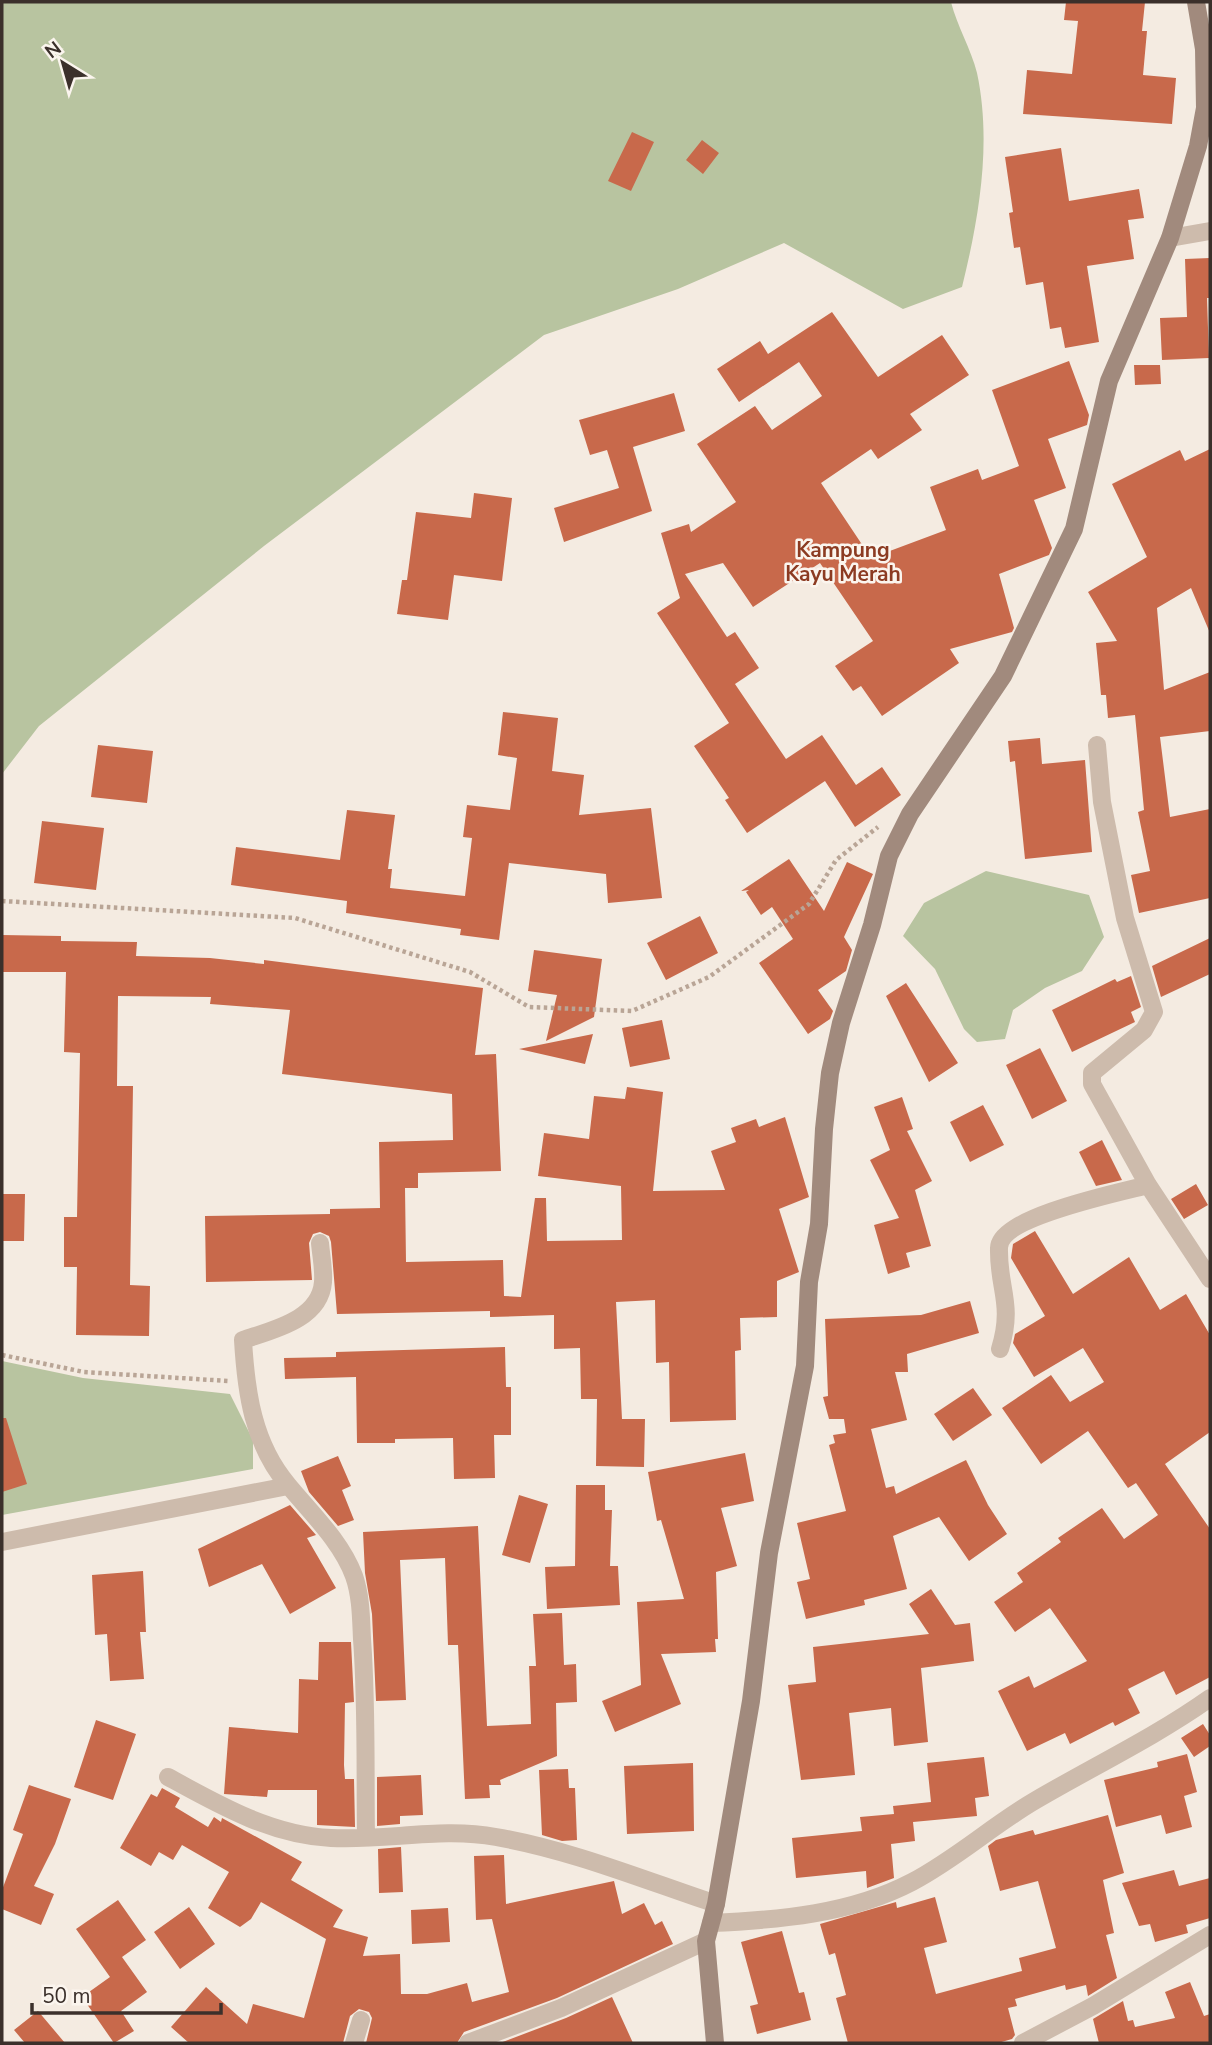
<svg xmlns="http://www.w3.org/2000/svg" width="1212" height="2045" font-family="'Nunito Sans',sans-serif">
  <rect width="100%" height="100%" fill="#f4ebe1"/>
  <path fill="#b8c4a0" d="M2 2H951C957 26 971 49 977 73 992 143 979 218 962 287L903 309 784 243 678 289 544 335 264 546 39 726 2 774Z
    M986 871 1089 895 1104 937 1082 971 1045 988 1013 1010 1005 1039 977 1042 964 1029 935 969 903 936 924 903Z
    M2 1361 83 1378 230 1394 253 1440V1469L2 1515Z"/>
  <path fill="#c8694b" d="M1066 2H1145L1142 31H1147L1143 75 1176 78 1172 124 1023 114 1027 70 1072 74 1078 21 1064 20Z
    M632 132 654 142 631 191 608 181Z
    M702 140 719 153 703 174 686 160Z
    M1061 148 1069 201 1139 189 1144 218 1128 220 1134 259 1087 266 1099 342 1065 348 1061 327 1050 329 1043 282 1026 285 1020 247 1014 248 1009 213 1013 212 1005 157Z
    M1210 258V298H1207L1209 358 1162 360 1160 318 1187 317 1185 259Z
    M832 312 878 377 942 335 969 375 910 414 922 430 878 459 871 449 821 483 871 558 946 530 930 487 978 469 982 480 1019 466 992 390 1069 361 1089 415 1087 425 1048 439 1066 488 1034 500 1052 548 1049 555 999 574 1014 628 1012 632 950 649 959 663 882 716 861 686 853 691 835 666 873 641 820 563 753 607 723 563 685 574 727 637 735 632 759 668 735 684 786 759 822 735 856 785 882 767 901 795 855 827 825 781 747 833 725 800 729 798 694 746 729 723 657 613 680 598 661 533 689 524 691 532 736 502 697 444 755 406 772 430 822 396 799 362 739 402 717 369 760 341 768 354Z
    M1134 365H1160L1161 384 1135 385Z
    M674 393 685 431 633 447 652 511 564 542 554 508 619 488 607 450 590 455 579 420Z
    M1210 449V633L1191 588 1157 608 1164 690 1210 672V731L1160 737 1170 817 1210 809V898L1139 913 1131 875 1150 871 1138 812 1144 810 1135 715 1108 718 1106 695H1101L1096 643 1117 641 1088 592 1147 557 1112 484 1180 450 1185 461Z
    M474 493 512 498 502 581 454 575 448 620 397 614 402 580H407L416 512 471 518Z
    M503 712 558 718 552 771 584 775 579 815 651 808 662 898 608 903 606 874 509 863 499 940 460 935 461 929 346 913 347 901 231 885 236 847 340 860 347 810 395 815 388 869H392L390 888 465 896 472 838 463 837 467 805 510 810 517 758 498 755Z
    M1040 738 1042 764 1085 760 1092 852 1025 859 1015 761 1010 762 1008 741Z
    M98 745 153 751 147 803 91 797Z
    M42 821 104 828 96 890 34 883Z
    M789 859 824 911 847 862 873 874 844 937 852 950 846 971 818 990 833 1011 830 1019 808 1034 759 963 793 939 772 907 761 915 746 892 749 890 741 891Z
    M700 916 718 953 666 980 647 943Z
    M2 935 61 936V941L137 942 136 956 210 958 264 964V960L483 988 475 1055 496 1054 501 1171 418 1173V1188H405L406 1262 503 1260 504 1296 521 1297 535 1198H546L547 1241 622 1240 621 1186 538 1176 544 1133 589 1139 594 1096 625 1099 627 1087 663 1092 653 1191 725 1190 711 1151 736 1142 731 1128 756 1119 759 1127 785 1117 809 1197 779 1209 799 1272 777 1281V1317L740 1318 741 1350 735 1351 736 1420 670 1422 669 1362 656 1363 655 1300 616 1302 622 1419H645L644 1467 596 1466 597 1399H581L580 1348 554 1349V1315L490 1317V1311L337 1314 331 1242 329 1236 320 1232 313 1234 309 1243 312 1280 206 1282 205 1216 330 1214V1209L380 1208 379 1142 453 1140 452 1094 282 1074 290 1010 210 1004 211 997 118 996 117 1086H133L130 1285 150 1286 149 1336 76 1335 77 1267H64V1217H77L80 1053 64 1052 66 972H2Z
    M1210 938V974L1161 997 1152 966Z
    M534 950 602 959 594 1017 546 1041 557 995 528 991Z
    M1131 976 1141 1007 1131 1012 1135 1022 1072 1052 1052 1010 1115 979 1117 982Z
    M906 983 958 1063 929 1082 886 996Z
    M662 1020 670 1059 630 1067 622 1028Z
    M593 1034 585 1064 519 1049Z
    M1040 1048 1067 1101 1032 1119 1006 1065Z
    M902 1097 913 1129 907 1131 932 1181 915 1190 931 1246 906 1253 910 1267 888 1274 874 1225 899 1218 870 1160 890 1150 874 1107Z
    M983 1105 1004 1145 970 1162 950 1122Z
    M1102 1140 1122 1180 1096 1186 1079 1152Z
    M1196 1184 1208 1205 1184 1219 1171 1199Z
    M2 1194H25L24 1241H2Z
    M1035 1231 1073 1294 1129 1257 1160 1310 1186 1294 1210 1335V1432L1165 1464 1210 1529V1677L1176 1695 1164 1671 1128 1689 1140 1713 1115 1726 1113 1722 1070 1744 1065 1733 1027 1751 998 1691 1029 1676 1034 1688 1087 1661 1050 1608 1015 1632 994 1602 1023 1582 1017 1573 1061 1542 1058 1538 1102 1508 1124 1539 1158 1515 1136 1483 1128 1488 1088 1431 1041 1464 1002 1408 1051 1375 1070 1402 1104 1382 1083 1348 1034 1377 1013 1343 1015 1334 1045 1316 1011 1258 1013 1244Z
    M970 1301 979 1333 907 1354 908 1372H895L907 1420 871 1429 886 1488 894 1486 896 1494 966 1460 988 1505 1007 1534 969 1561 939 1517 893 1536 907 1589 864 1600 865 1605 806 1619 797 1582 810 1579 797 1523 846 1511 829 1445 835 1443 833 1435 846 1433 844 1419H829L823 1397 828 1396 825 1319 921 1315Z
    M505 1347 506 1387H511V1435H494L495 1478 454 1479 453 1438 395 1439V1443H357L356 1377 285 1379 284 1358 336 1357V1352Z
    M973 1388 992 1415 953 1441 934 1414Z
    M2 1418H6L27 1484 2 1492Z
    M745 1453 754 1501 721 1508 737 1566 716 1572 718 1639H715L716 1652 661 1654 681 1704 615 1732 602 1701 641 1685 637 1602 684 1599 661 1520 657 1521 648 1472Z
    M338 1456 351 1486 342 1490 354 1520 338 1526 309 1492 301 1471Z
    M576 1485H605V1510H612L610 1566H618L620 1605 547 1609 545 1567 575 1566Z
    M519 1495 548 1504 530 1563 502 1555Z
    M290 1505 316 1535 307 1538 336 1588 290 1614 262 1564 209 1587 198 1549Z
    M478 1526 487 1726 531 1724 529 1666H536L533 1614 562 1613 564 1665 576 1664 577 1702 556 1703 557 1756 500 1780 501 1785H489L490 1798 465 1799 458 1645H448L445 1558 400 1560 406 1700 376 1701 372 1614 365 1573 363 1532Z
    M143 1571 146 1632H140L144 1679 110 1681 107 1634 95 1635 92 1575Z
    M931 1589 955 1625 970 1623 974 1661 921 1668 928 1742 894 1746 891 1708 849 1713 855 1775 801 1780 788 1685 816 1682 813 1647 929 1634 909 1604Z
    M319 1642H351L354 1702 345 1703 344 1765 345 1779H354L355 1827 317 1825V1790H268L267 1797 224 1794 229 1727 298 1733 299 1679 318 1680Z
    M96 1720 136 1734 113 1800 74 1787Z
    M1203 1724 1210 1735V1746L1194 1757 1181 1738Z
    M1187 1754 1197 1792 1184 1796 1192 1827 1166 1834 1161 1815 1116 1827 1104 1780 1158 1767 1157 1762Z
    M984 1757 989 1796 975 1798 977 1816 913 1822 915 1841 891 1844 894 1878 867 1888 866 1871 796 1878 792 1838 862 1831 860 1817 894 1814 893 1806 931 1802 927 1763Z
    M693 1763 694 1831 627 1834 624 1766Z
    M568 1769 569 1788H575L577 1840 562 1841 542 1835 539 1770Z
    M421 1775 423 1815 400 1816V1824L377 1826V1777Z
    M29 1785 71 1799 55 1844 34 1886 54 1894 41 1925 2 1909V1890L23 1834 13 1830Z
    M162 1788 180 1798 175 1807 208 1827 214 1817 221 1822 222 1818 302 1862 291 1880 343 1910 333 1927 368 1937 363 1956 400 1954 401 1994H427L467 1983 472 2002 509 1992 492 1919 476 1920 474 1856 504 1855 506 1904 614 1881 622 1914 644 1903 655 1925 662 1921 673 1944 557 1998 464 2032 457 2043H366L372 2018 369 2012 359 2009 350 2016 343 2043H189L171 2027 206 1987 247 2024 253 2004 304 2018 326 1939 261 1902 251 1919 240 1927 208 1908 229 1872 182 1845 173 1860 159 1852 151 1866 120 1848 151 1794 157 1797Z
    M1108 1815 1124 1873 1103 1880 1114 1933 1106 1935 1117 1978 1088 1996 1086 1985 1066 1990 1065 1985 1015 1999 1017 2006 1008 2008 1015 2035 1012 2039 998 2043H848L836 1998 846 1995 835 1953 829 1955 820 1924 896 1902 897 1908 935 1897 947 1942 924 1948 936 1994 1022 1971 1019 1958 1056 1948 1038 1881 1000 1891 988 1846 996 1840 1033 1830 1035 1835Z
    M401 1847 403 1892 379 1893 378 1849Z
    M1174 1870 1179 1886 1210 1878V1918L1186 1925 1188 1933 1155 1942 1150 1924 1139 1926 1122 1883Z
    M118 1900 146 1940 122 1957 147 1992 121 2011 134 2031 114 2043 82 1997 110 1977 76 1929Z
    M189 1907 215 1944 180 1969 154 1932Z
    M448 1908 450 1942 412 1944 411 1910Z
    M782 1931 799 1993 804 1992 811 2020 757 2034 750 2006 758 2004 741 1942Z
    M1190 1982 1204 2016 1210 2014V2043H1099L1093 2019 1123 2001 1128 2021 1133 2020 1135 2027 1175 2018 1165 1992Z
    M612 1997 633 2043H500L566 2018Z
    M38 2011 65 2043H25L14 2030Z"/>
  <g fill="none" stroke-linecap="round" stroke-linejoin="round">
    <path stroke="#b9a596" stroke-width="4.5" stroke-dasharray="3.5 3.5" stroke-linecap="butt" d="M2 901 295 918 470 972 529 1007 632 1011 709 977 809 904 836 860 878 827
      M2 1355 84 1372 228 1381"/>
    <path stroke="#cdbbac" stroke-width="18" d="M1170 238 1210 231
      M1097 745 1102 802 1125 918 1154 1012 1144 1030 1092 1073V1084L1148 1185 1210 1279
      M320 1243C321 1255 324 1269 323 1282 320 1320 272 1330 243 1340 246 1392 253 1444 288 1485 311 1513 341 1541 354 1576 361 1596 361 1618 362 1639 367 1705 365 1772 366 1837
      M1000 1349C1014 1303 998 1289 999 1248 999 1217 1121 1192 1148 1185
      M2 1542 288 1486
      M168 1777C219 1805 271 1835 331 1838 386 1841 442 1827 496 1837 571 1850 644 1880 716 1904
      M711 1923C779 1920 851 1914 912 1882 956 1859 993 1825 1036 1800 1094 1766 1155 1737 1210 1698
      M354 2043 361 2020
      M468 2043 561 2008 706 1941
      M1023 2043 1093 2006 1210 1935"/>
    <path stroke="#a18a7d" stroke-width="18" d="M715 2043 706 1941 716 1904 751 1701 769 1553 805 1366 809 1282 819 1224 824 1129 830 1073 841 1023 872 925 889 856 910 814 1003 676 1074 529 1109 381 1170 238 1198 146 1205 108 1204 49 1196 2"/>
  </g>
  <g text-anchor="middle" stroke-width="5" stroke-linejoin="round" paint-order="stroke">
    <g font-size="21" font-weight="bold" fill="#8c3b22" stroke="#fbf5ee">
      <text x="843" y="557">Kampung<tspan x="843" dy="24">Kayu Merah</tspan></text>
    </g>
  </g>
  <rect width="1212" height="2045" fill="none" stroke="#3b302b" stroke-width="7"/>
  <g transform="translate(63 63) rotate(323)" stroke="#fbf5ee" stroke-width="5" paint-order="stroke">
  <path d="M0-5L12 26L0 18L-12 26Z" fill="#3b302b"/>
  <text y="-10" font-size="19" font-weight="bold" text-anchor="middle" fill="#3b302b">N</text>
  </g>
  <path d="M32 2003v10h189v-10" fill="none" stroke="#3b302b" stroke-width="3.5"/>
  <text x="42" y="2003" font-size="21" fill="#3b302b" stroke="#fbf5ee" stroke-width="5" paint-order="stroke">50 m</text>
</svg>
